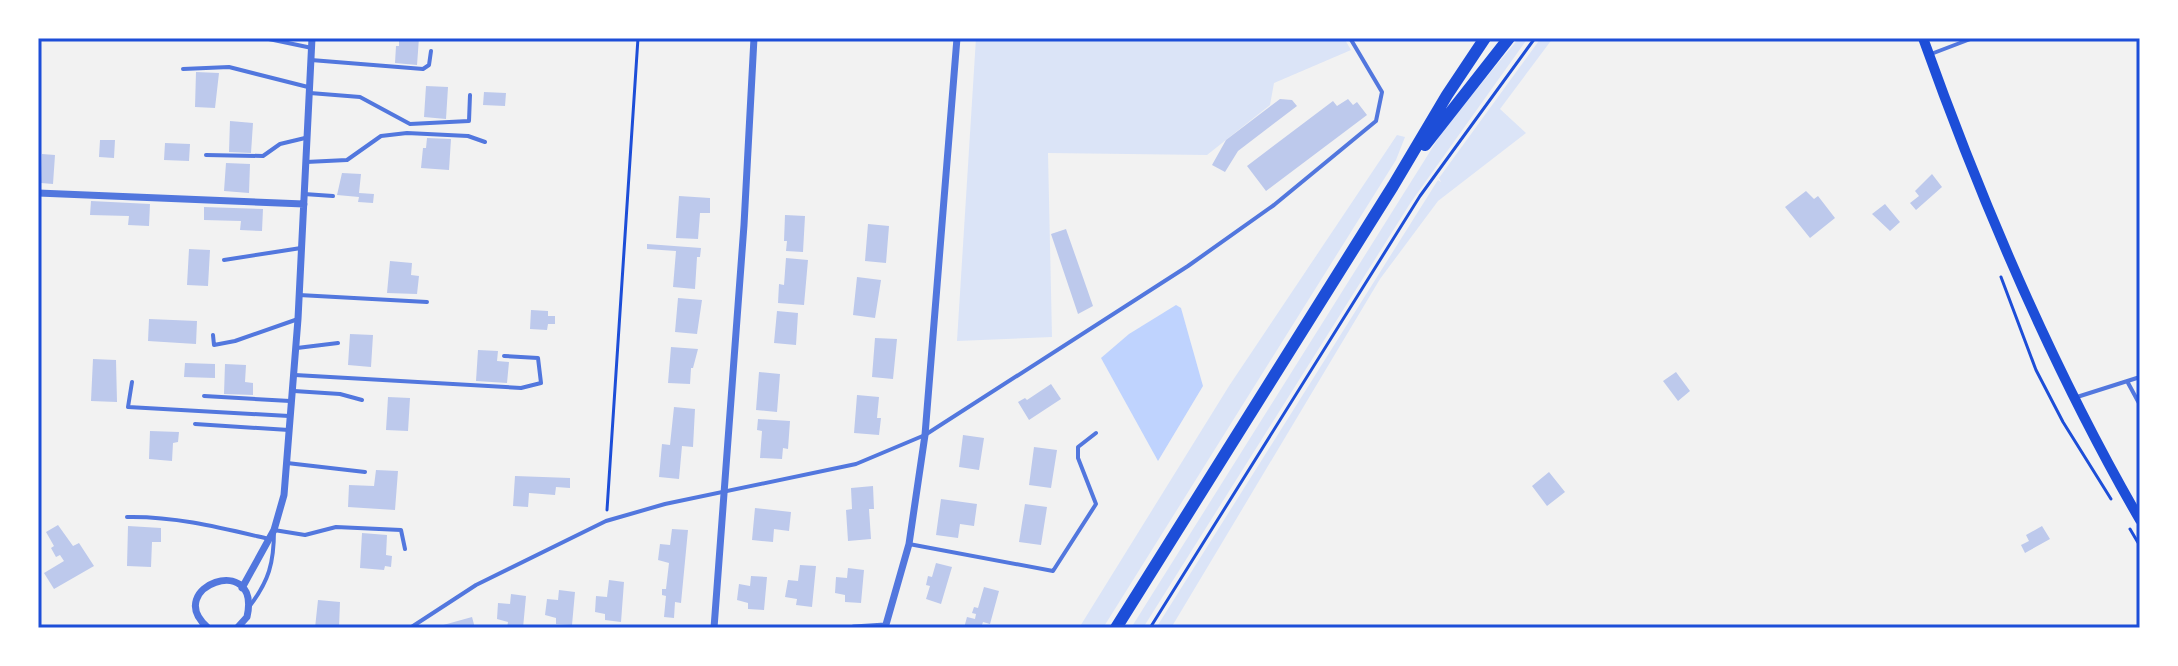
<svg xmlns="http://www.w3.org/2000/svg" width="2178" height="666" font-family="'Golos Text',sans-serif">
  <rect width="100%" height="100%" fill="#f2f2f2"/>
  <path fill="#dbe4f7" d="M976 38H1344L1351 50 1274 83 1270 105 1207 155 1048 153 1052 337 957 341Z
    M1519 38H1528L1411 202 1143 628H1131L1446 126Z
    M1541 38H1553L1500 109 1526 133 1438 201 1380 279 1171 628H1156L1438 180 1441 182 1439 178Z
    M1397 135 1405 137 1396 160 1103 628H1079L1229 386Z"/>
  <path fill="#bfd3fe" d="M1176 305 1181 308 1203 386 1158 461 1101 358 1129 334Z"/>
  <path fill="#bdc9ec" d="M399 38H419L417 65 395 63 396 46H399Z
    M196 72 219 73 215 108 195 107Z
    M426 86 448 87 446 119 424 117Z
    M484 92 506 93 505 106 483 105Z
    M1280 99 1292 100 1297 106 1238 151 1225 172 1212 165 1226 140Z
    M1348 99 1353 105 1357 102 1367 115 1266 191 1247 166 1333 101 1337 106Z
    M230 121 253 123 251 153 229 152Z
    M427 138 451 139 449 170 421 168 423 148H426Z
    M100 140H115L114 158 99 157Z
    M165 143 190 144 189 161 164 160Z
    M42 154 55 155 53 184 41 183Z
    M226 163 250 164 249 193 224 191Z
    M342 173 361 174 359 193 374 194 373 203 358 202 359 197 337 195Z
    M1932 174 1942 187 1916 210 1910 203 1919 196 1915 191Z
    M1806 191 1814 199 1818 196 1835 218 1810 238 1785 207Z
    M679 196 710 198V213H700L698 239 676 238Z
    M91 201 150 204 149 226 128 225 129 216 90 215Z
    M1885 204 1900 222 1890 231 1872 214Z
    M204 207 263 209 262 231 240 230 241 221 204 220Z
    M785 215 805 216 803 252 786 251 787 241H784Z
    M868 224 889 226 886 263 865 261Z
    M1066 229 1093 306 1078 314 1051 234Z
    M647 244 701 248 700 257H697L695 289 673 287 676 251 647 249Z
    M189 249 210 250 208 286 187 285Z
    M786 258 808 260 804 305 778 303 779 284 784 285Z
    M390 261 412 263 411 275 419 276 417 294 387 293Z
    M857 277 881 280 875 318 853 315Z
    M678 298 702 300 697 334 675 332Z
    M531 310 548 311V316H555V324H548L547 330 530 329Z
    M777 311 798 313 796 345 774 343Z
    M149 319 197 321 196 344 148 341Z
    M350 334 373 335 371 367 348 365Z
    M875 338 897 339 893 379 872 377Z
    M671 347 698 349 693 368H691L690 384 668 383Z
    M478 350 498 351 497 361 509 362 507 383 476 381Z
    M93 359 116 360 117 402 91 401Z
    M185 363 215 364V378L184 377Z
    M225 364 246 365 245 382 253 383V395L224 394Z
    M759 372 780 374 777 412 756 410Z
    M1676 372 1690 391 1678 401 1663 381Z
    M1051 384 1061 399 1029 420 1018 402 1025 398 1027 400Z
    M857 395 879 397 877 418H881L879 435 854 433Z
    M388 397 410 398 408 431 386 430Z
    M674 407 695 409 693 447 682 446 679 479 659 477 662 444 670 445Z
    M758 419 790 421 788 449 783 448 782 459 760 458 762 431 757 430Z
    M150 431 179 432 178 442 173 443 172 461 149 459Z
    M963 435 984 438 979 470 959 467Z
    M1034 447 1057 450 1051 488 1029 485Z
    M376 470 398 471 395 510 348 507 349 485 374 486Z
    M1549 472 1565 492 1547 506 1532 486Z
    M515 476 570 478V488L556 487 555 495 529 493 528 507 513 506Z
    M873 486 874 509H869L871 539 848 541 846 510 852 509 851 488Z
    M941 499 977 504 974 526 960 524 958 538 936 535Z
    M1025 504 1047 507 1041 545 1019 542Z
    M755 508 791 512 789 531 774 529 773 542 752 540Z
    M58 525 73 546 79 543 94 566 54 589 44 573 64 561 60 555 56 557 51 548 54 546 46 532Z
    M128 526 161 528V542H152L151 567 127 566Z
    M2042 526 2050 539 2025 553 2021 545 2029 541 2026 535Z
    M672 529 688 530 681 603 675 602 674 618 664 617 666 596 662 595V589H666L669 563 658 560 660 544 670 545Z
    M362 533 387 535 386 555 392 556 391 567 385 566 384 570 360 568Z
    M936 563 952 567 941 604 926 599 930 586 926 585 928 576 932 577Z
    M800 565 816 566 812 607 796 605 797 599 785 597 788 580 798 581Z
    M848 568 864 570 861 603 845 602V595L835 593 836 577 847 578Z
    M751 576 767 577 764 610 748 609V603L737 600 739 584 750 586Z
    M609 580 624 582 621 622 605 620V614L595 612 596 596 607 597Z
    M984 587 999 591 990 624 983 622 981 628H964L967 617 975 619 976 614 972 613 974 607 978 608Z
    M559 590 575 592 572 625 556 624V618L545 615 547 599 558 600Z
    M511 594 526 596 523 628H507L508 622 497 619 498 603 510 604Z
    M318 600 340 602 339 628H315Z
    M472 617 475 628H436V627Z"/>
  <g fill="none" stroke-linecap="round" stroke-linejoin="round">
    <path stroke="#1d4ed8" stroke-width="3" d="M2001 277 2036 370 2063 422 2111 499
      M607 510 638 38
      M2130 529 2140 546
      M1150 628 1420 196 1535 38"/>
    <path stroke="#5277de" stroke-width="4" d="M264 38 312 48
      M1931 54 1973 38
      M311 60 423 69 429 65 431 51
      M183 69 229 67 308 87
      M310 93 360 97 410 124 469 121 470 95
      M206 155 263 156 280 144 305 138
      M306 162 347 160 381 136 407 133 468 136 485 142
      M304 194 333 196
      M224 260 301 248
      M299 295 427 302
      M213 335 214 345 235 341 298 319
      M297 348 338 343
      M295 375 521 388 541 383 538 358 504 356
      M2127 381 2140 405
      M132 382 128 407 289 416
      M294 391 340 394 362 400
      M204 396 290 401
      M2077 397 2140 377
      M195 424 289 430
      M287 463 365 472
      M127 517C176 516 222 528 269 539
      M909 544 1053 571 1096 504 1078 458V447L1096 433
      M249 607C269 581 274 563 274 530L305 535 336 527 401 530 405 549
      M410 628 476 585 606 521 665 504 856 464 925 435 1188 266 1274 205 1376 121 1382 92 1350 38"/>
    <path stroke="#5277de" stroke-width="7" d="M38 193 304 204
      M242 588 274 530 284 495 298 319 312 38
      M208 628C161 587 262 551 247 617L237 628
      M714 628 744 225 754 38
      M854 628 885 626
      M885 628 909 544 925 435 957 38"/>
    <path stroke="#1d4ed8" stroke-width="10" d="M1923 38C1982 203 2052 368 2140 520"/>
    <path stroke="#1d4ed8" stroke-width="12" d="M1425 145 1509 38
      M1116 628 1393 186 1447 95 1485 38"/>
  </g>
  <rect width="2178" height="666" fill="none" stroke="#ffffff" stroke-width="80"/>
  <rect x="40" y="40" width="2098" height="586" fill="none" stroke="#1d4ed8" stroke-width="3"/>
</svg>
